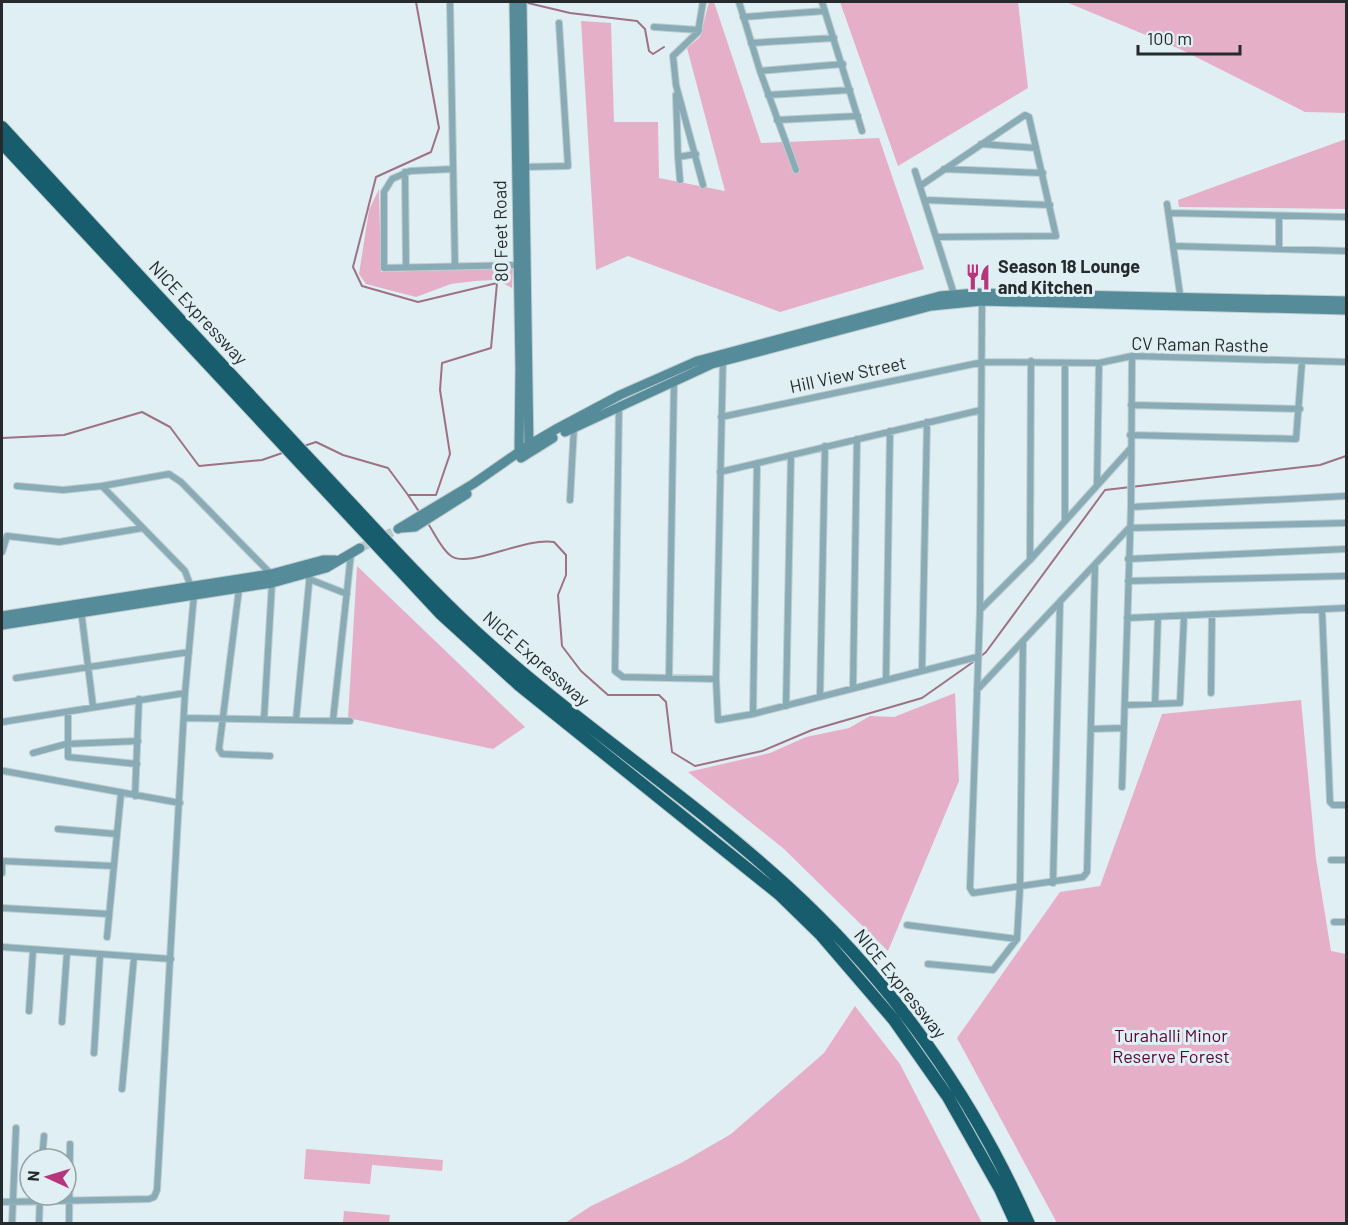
<svg xmlns="http://www.w3.org/2000/svg" width="1348" height="1225" font-family="Barlow,sans-serif">
  <rect width="100%" height="100%" fill="#e0eff3"/>
  <path fill="#e5b0c7" d="M709 2H714L761 143 879 138 924 269 780 312 628 256 596 270 581 21 611 23 614 122H658L659 178 725 191 687 48 700 37Z
    M840 2H1018L1028 88 898 166Z
    M1066 2H1346V113L1305 112 1182 50Z
    M1346 139V209L1179 207 1178 200Z
    M379 189 381 272 513 268 512 288 496 280 475 281 451 284 416 297 366 284 359 274 369 210Z
    M357 566 525 727 493 749 348 718Z
    M955 693 959 781 888 951 784 849 688 772 770 753 806 737 849 728 870 716 894 717Z
    M1301 700 1316 859 1331 951 1346 954V1223H1057L957 1038 1060 892 1100 886 1162 714Z
    M855 1006 900 1064 982 1223H565L591 1206 681 1163 731 1134 824 1053Z
    M306 1149 443 1160 442 1171 372 1165 370 1184 304 1179Z
    M344 1211 390 1215 389 1223H343Z"/>
  <g fill="none" stroke-linecap="round" stroke-linejoin="round">
    <path stroke="#9d7186" stroke-width="2" d="M528 3 570 13 637 21 645 29 649 51 653 54 664 47
      M2 438 64 435 142 412 170 427 199 466 262 460 285 452
      M304 446 316 442 343 455 388 468 408 495H436L450 454 440 390 442 363 491 348 497 283 418 302 362 286 353 267 376 177 431 152 439 128 416 2
      M408 495 420 513
      M427 522C434 532 441 549 451 556 470 569 523 537 554 542L566 555V575L558 595 562 646 581 671 608 695H659L666 702 672 752 695 766 762 751 812 730 922 698 976 660
      M980 657 986 652 1105 490 1320 465 1346 456"/>
    <path stroke="#bbc8cb" stroke-width="9" stroke-dasharray="9 4.5" stroke-linecap="butt" d="M360 548 398 529"/>
    <g stroke="#becccf" stroke-width="8">
      <path id="street" d="M450 2 455 266
        M703 2 698 32 673 56 676 85 703 185
        M739 2 760 71 796 170
        M822 2 862 131
        M743 17 825 11
        M654 27 699 30
        M751 43 834 38
        M760 71 843 64
        M676 95 678 157 696 154
        M768 95 850 90
        M777 120 858 116
        M981 144 1036 148
        M678 157 680 180
        M524 167 568 166 559 23
        M453 169 410 171 392 179 384 192V268L519 265
        M944 169 1043 173
        M915 171 954 294
        M405 172 406 266
        M920 186 1025 115 1029 117 1056 236 936 237
        M925 200 1050 205
        M1167 204 1181 301
        M1169 213 1346 217
        M1173 246 1346 251
        M1279 249V216
        M982 298 980 610 970 888 973 893 1083 877 1087 872 1095 566
        M723 359 716 679 718 720 753 714 977 657
        M1131 405 1300 409
        M619 406 615 671 623 677 716 679
        M721 417 983 362 1099 363 1132 356 1346 362
        M1130 435 1296 439 1302 362
        M720 472 981 410
        M1097 484 1099 363
        M17 486 63 490 102 486
        M570 500 574 427
        M1131 507 1346 496
        M1065 520V363
        M2 552 7 536 59 542 143 528
        M1128 559 1346 549
        M1030 560 1031 361
        M309 579 347 594
        M1128 581 1346 576
        M239 589 219 749 222 754 270 756
        M1322 609 1330 802 1333 805H1346
        M81 610 93 706
        M980 610 1030 560 1130 449
        M1127 618 1346 608
        M922 670 927 422
        M16 678 189 652
        M669 678 674 381
        M886 680 890 431
        M853 688 857 439
        M977 690 1129 528 1346 523
        M1211 693 1212 614
        M820 697 825 446
        M1155 704 1158 617
        M1125 705 1180 703 1184 616
        M786 706 791 455
        M68 712V757L137 764
        M753 714 757 463
        M185 718 350 721
        M264 719 272 583
        M296 720 310 573
        M333 720 351 554
        M2 722 185 693
        M1091 729 1123 728
        M33 753 66 744 138 741
        M4 771 180 803
        M1122 787 1131 507 1132 356
        M135 796 139 699
        M58 829 117 834
        M1331 860H1346
        M2 861 114 866
        M2 873V861
        M1053 883 1060 603
        M2 908 109 914
        M1334 922H1346
        M907 925 1017 939
        M107 937 121 793
        M2 947 171 959
        M928 964 993 970 1017 939 1020 887 1023 642
        M29 1011 33 950
        M62 1022 67 952
        M94 1053 100 955
        M122 1089 134 957
        M42 1159 44 1136
        M2 1202 149 1199 154 1197 157 1190 185 693 194 595 185 571 102 486 169 474 181 482 271 574
        M12 1224 16 1128
        M39 1224 40 1195
        M69 1224 70 1144"/>
    </g>
    <g stroke="#becccf" stroke-width="11">
      <path id="secondary" d="M514 2 520 368 519 455
        M522 2 529 450
        M565 432 712 364 931 306 982 301 1346 310
        M521 458 553 438
        M401 528 415 527 467 494
        M398 529 473 484 529 445 558 428 620 395 697 361 940 296 976 293 1346 301
        M2 616 271 574 323 560H335
        M2 625 272 583 326 568 360 548"/>
    </g>
    <g stroke="#becccf" stroke-width="14">
      <path id="highway" d="M2 127C101 235 201 343 301 450 359 511 414 574 475 631 574 722 688 795 787 886 890 980 973 1096 1029 1224
        M2 143 440 613 519 685 779 894 821 935 894 1020 948 1097 1000 1189 1016 1224"/>
    </g>
    <use href="#street" stroke="#89abb5" stroke-width="6"/>
    <use href="#secondary" stroke="#568b99" stroke-width="9"/>
    <use href="#highway" stroke="#175d6d" stroke-width="12"/>
  </g>
  <defs>
    <g id="restaurant-bare" transform="scale(2.07)"><path d="M-5-6h1v4h1v-4h1v4h1v-4h1v5L-1.5 .5V6h-2V.5L-5-1ZM5-6V6H3V1.5H1.5Q1.5-4 5-6Z" fill="#b7357c" stroke="#e0eff3" stroke-width="2.5" paint-order="stroke"/></g>
  </defs>
  <g fill-rule="evenodd">
    <use href="#restaurant-bare" x="978" y="277"/>
  </g>
  <g text-anchor="middle" stroke-width="6" stroke-linejoin="round" paint-order="stroke">
    <g font-size="18" fill="#252b2c" stroke="#e0eff3">
      <text transform="translate(501 231) rotate(-91)" y="6">80 Feet Road</text>
      <text transform="translate(198 313) rotate(47)" y="6">NICE Expressway</text>
      <text transform="translate(1200 345) rotate(1)" y="6">CV Raman Rasthe</text>
      <text transform="translate(848 375) rotate(-12)" y="6">Hill View Street</text>
      <text transform="translate(536 659) rotate(41)" y="6">NICE Expressway</text>
      <text transform="translate(900 984) rotate(51)" y="6">NICE Expressway</text>
    </g>
    <g font-size="18" font-weight="bold" fill="#252b2c" stroke="#e0eff3" text-anchor="start">
      <text x="998" y="273">Season 18 Lounge<tspan x="998" dy="21">and Kitchen</tspan></text>
    </g>
    <g font-size="18" fill="#570636" stroke="#e0eff3">
      <text x="1171" y="1042">Turahalli Minor<tspan x="1171" dy="21">Reserve Forest</tspan></text>
    </g>
  </g>
  <rect width="1348" height="1225" fill="none" stroke="#252b2c" stroke-width="6"/>
  <g transform="translate(48 1177) rotate(274)"><circle r="28" fill="#e0eff3" stroke="#95a1a3" stroke-width="1.5"/>
  <path d="M0-4.5L10 22L0 15L-10 22Z" fill="#b7357c"/>
  <text y="-9" font-size="16" font-weight="bold" text-anchor="middle" fill="#252b2c">N</text>
  </g>
  <path d="M1138 45v9h102v-9" fill="none" stroke="#252b2c" stroke-width="3"/>
  <text x="1147" y="45" font-size="18" fill="#252b2c" stroke="#e0eff3" stroke-width="4.5" paint-order="stroke">100 m</text>
</svg>
